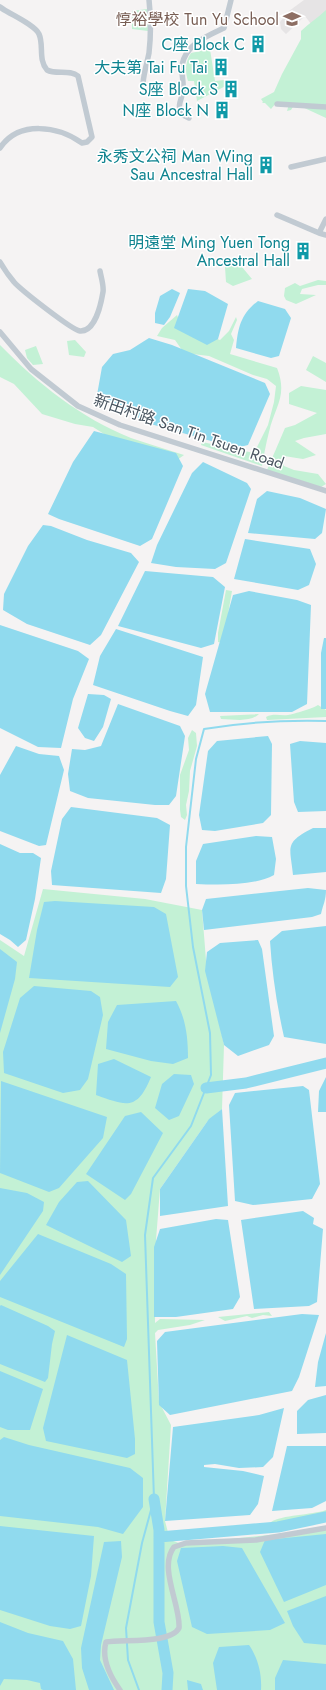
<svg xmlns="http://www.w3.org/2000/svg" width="326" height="1690" font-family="Jost,'Noto Sans SC',sans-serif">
  <rect width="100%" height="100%" fill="#f5f3f3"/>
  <path fill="#e6e4e5" d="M304 0H326V24L317 32 305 16 286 34 281 29 280 22 289 11Z"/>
  <path fill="#c3f1d5" d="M147 9 148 31 132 29V11Z
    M326 10V118L298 105H294L291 110 287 111 289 104 276 103 271 109 265 103H262L263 102 261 99 274 92 282 74 301 39V31C309 23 318 18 326 10Z
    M210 49 215 81 234 79 235 81 197 101 194 81H188C185 71 185 62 191 53Z
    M230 258 239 261 242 267 252 279 233 286 226 282 225 267Z
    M318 280 326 281V285H318L302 289 300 294 316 295 296 304 286 300 284 296 285 288 295 283 300 286Z
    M177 315 181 325 220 340 229 331 236 317 237 320 231 334 234 340 230 354 277 368C288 396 275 406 269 432 266 443 264 455 262 466L201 445 202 442 254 453 268 425 274 402 276 386 267 379 253 375 209 356 184 353 175 340 157 336 162 328Z
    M75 340 86 352 84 357 69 355 67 341Z
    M0 345C37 383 81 418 131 438 148 444 166 449 184 455L173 463 126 448 93 427 75 424 42 414 14 384 0 377Z
    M36 346 43 364 33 365 27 358 25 350Z
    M313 356 326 363V382L306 370Z
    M301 386 326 390V434L304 438 295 441 316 455 303 459 284 456V466L294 470 318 474 326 484 321 487 267 470 285 428 295 425 317 413 289 404V393Z
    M226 590 232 591 223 643 218 642V633Z
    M318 705 326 710V717L267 720 266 717C274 713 280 716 288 715 294 714 314 708 318 705Z
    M259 714C250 723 233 719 221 719L220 716Z
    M192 730 196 733 197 746 190 771 189 791 186 805 187 815 185 820 181 817 180 810V775L189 750 188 738Z
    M43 889 145 899 202 910 206 960 224 1045 222 1109 207 1122 160 1189 156 1240 155 1323 160 1319 205 1320 190 1325 158 1330 155 1333 159 1402 171 1425 165 1521 170 1540 182 1544 326 1529V1690H0V940L24 956Z
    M269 1312 272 1316 263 1315 252 1318 247 1316 225 1321 218 1317Z
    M326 1510V1517L313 1523 300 1519 278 1522H271C281 1515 312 1515 326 1510Z"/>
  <path fill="#90daee" d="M172 289 180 293 170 317 164 325 155 323V313L160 296Z
    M188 289 205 291 228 304 218 339 207 345 174 328Z
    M258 301 285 309 291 318 279 356 271 358 236 348C238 327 241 314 258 301Z
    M149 338 172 345 265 383 270 394 248 445 236 448 147 423 97 395 102 367 113 354 130 350Z
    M94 431 176 453 183 466 152 539 140 546 59 519 48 514 73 462Z
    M203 462 247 483 251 489 226 563 215 569 176 567 151 563 157 545 192 473Z
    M267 491 300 498 326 509 322 533 315 539 248 533 257 499Z
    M43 525 51 526 87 540 131 553 139 562 101 635 90 645 27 624 3 610 4 594 28 546Z
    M245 539 310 549 316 564 309 585 298 590 234 579Z
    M145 571 213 577 225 587 214 644 201 648 118 626Z
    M249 591 297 600 311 605 307 704 292 712H210L205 694 233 595Z
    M0 625 78 651 89 659 73 699 61 748 38 747 0 728Z
    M116 629 203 657 196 705 188 716 170 711 93 685 100 656Z
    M324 638H326V709H321V653Z
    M88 694 104 695 111 699 103 727 94 741 85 738 78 728Z
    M118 704 180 726 185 736 176 796 169 805H155L88 798 70 791 68 774 72 749 85 750 101 746Z
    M268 736 272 744 271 815 263 823 215 831 202 830 199 815 208 751 217 741Z
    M300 741 326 743V811L298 812 294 802 290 744Z
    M16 746 39 754 59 756 64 770 46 845 39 846 0 831V775Z
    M71 807 157 818 170 825 166 879 161 893 52 885 51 871 62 819Z
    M313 828H326V872L293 875C290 846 284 843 313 828Z
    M256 836 272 837 276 859 274 875C254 886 219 885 196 884V861L203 844Z
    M0 844 20 853H33L41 858 35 899 26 940 18 947 10 940 0 934Z
    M308 888 326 890C326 900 323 905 321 914L312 917 204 930 202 910 206 899Z
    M55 901 154 907 166 914 178 977 170 987 29 978 37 930 44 902Z
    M326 926V1044L284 1037C277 1006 272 973 270 941L282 931Z
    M258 940 262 949 274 1036 269 1045 238 1056 224 1045 205 971 207 952 220 943Z
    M0 949 17 962 15 979 0 1033Z
    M34 986 91 991 100 997 103 1015 88 1079 80 1090 63 1093 4 1073 3 1052 20 998Z
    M176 1001C186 1019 188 1038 188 1058L173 1064 151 1061 106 1049 108 1022 117 1005Z
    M114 1059 151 1077C137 1111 127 1106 96 1095L98 1064Z
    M174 1074 191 1075 194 1084 179 1116 169 1120 155 1108 162 1084Z
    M326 1077V1112H318L319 1091Z
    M1 1081 107 1117 103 1138 59 1188 49 1192 0 1173Z
    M303 1086 309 1090 320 1184 312 1199 253 1205 235 1201 229 1105 235 1093Z
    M222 1109 228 1206 160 1216V1189L209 1119Z
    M141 1112 163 1133 131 1194 125 1200 86 1174 125 1116Z
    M88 1181 126 1220 131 1256 122 1262 46 1225 59 1202 77 1182Z
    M0 1188 27 1193 44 1202 43 1211 0 1275Z
    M303 1211 314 1218 313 1224 323 1229 317 1302 309 1306 254 1309 241 1220Z
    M216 1219 228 1220 240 1297 233 1309 176 1317H154V1247L160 1229Z
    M38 1234 111 1264 126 1274 127 1339 124 1347 0 1297V1281Z
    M1 1305 48 1326 55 1331 52 1344 48 1378 45 1382 0 1364V1306Z
    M302 1314 319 1315 299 1377 292 1391 170 1415 159 1405 157 1341 165 1332Z
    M326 1333V1386L315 1387 318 1362Z
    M67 1335 127 1360 135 1439V1454L127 1458 46 1441 43 1428Z
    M0 1371 43 1389 30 1430H8L0 1427Z
    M326 1395V1433L297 1434V1411L308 1400Z
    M284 1408 273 1457 263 1467 239 1468 215 1464 204 1465V1467L243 1471 264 1476 258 1504 250 1515 165 1521 173 1427 259 1415Z
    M4 1437 29 1445 130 1468 143 1478V1507L123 1534 98 1527 0 1516V1440Z
    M287 1446H326V1501L312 1508 272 1511Z
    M0 1526 94 1536 91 1576 81 1626 70 1629 50 1626 0 1610Z
    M326 1534V1585L284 1602 260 1552 265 1540Z
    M121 1541 122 1557 101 1645 100 1660 114 1690H89L82 1668 81 1648 104 1542Z
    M223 1546 242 1548 285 1623 270 1630 207 1634 192 1627 177 1561 181 1548Z
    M326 1596V1645L304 1643 293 1626 287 1611Z
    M0 1622 28 1633 63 1641 73 1659 76 1690H43L41 1689 40 1683 27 1680 4 1679 0 1686Z
    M249 1645C258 1658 262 1674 261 1690H217L213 1663 219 1647Z
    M283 1660 326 1664V1690H275V1678Z
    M187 1680 201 1684 203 1690H188Z"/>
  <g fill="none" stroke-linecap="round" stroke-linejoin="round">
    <path stroke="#90daee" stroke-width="2" d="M139 1690 128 1660 126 1628 142 1543 154 1499 145 1235 153 1178 191 1126 211 1075 210 1033 193 947 186 886V847L196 759 204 729C245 722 285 720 326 721"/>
    <path stroke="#90daee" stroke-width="11" d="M206 1088 246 1083 326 1063
      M154 1499 159 1530V1622L168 1673 167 1690
      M159 1537 278 1527 326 1517"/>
    <path stroke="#c1cad2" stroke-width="5.5" d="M0 7C9 14 34 24 39 34 44 45 38 60 47 70 56 75 70 69 78 76L92 137 87 142 82 143C58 126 19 120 0 148
      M143 83C144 72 147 63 149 53 151 35 151 18 149 0
      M277 104 326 107
      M189 118 181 114C177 102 182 101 183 90 184 82 181 73 182 65 186 44 207 36 224 28L231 0
      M291 167 326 159
      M277 215 319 233 326 235
      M319 233 326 219
      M0 262C4 269 9 276 14 282 21 290 72 330 80 331 95 332 101 304 103 292 104 286 101 277 100 271
      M0 332 31 369 78 406 120 425 326 491
      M120 1690C110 1676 101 1659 106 1642 123 1639 171 1644 179 1628 181 1606 158 1567 174 1547L186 1543 256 1540 326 1528"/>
  </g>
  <defs>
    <g id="school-bare" transform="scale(1.38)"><path d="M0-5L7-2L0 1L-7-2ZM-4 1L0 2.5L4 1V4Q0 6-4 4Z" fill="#8d6e63" stroke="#fff" stroke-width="2.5" paint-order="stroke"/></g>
    <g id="building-bare" transform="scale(1.38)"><path d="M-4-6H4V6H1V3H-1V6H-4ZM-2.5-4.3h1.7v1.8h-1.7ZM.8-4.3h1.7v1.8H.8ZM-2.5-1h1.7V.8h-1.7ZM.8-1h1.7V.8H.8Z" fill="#0f9aa8" stroke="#fff" stroke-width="2.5" paint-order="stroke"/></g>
  </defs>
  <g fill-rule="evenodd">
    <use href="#school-bare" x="292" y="19"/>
    <use href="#building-bare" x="258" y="44"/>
    <use href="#building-bare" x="221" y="67"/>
    <use href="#building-bare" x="231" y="89"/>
    <use href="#building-bare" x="222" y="110"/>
    <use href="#building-bare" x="266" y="165"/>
    <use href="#building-bare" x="303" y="251"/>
  </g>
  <g text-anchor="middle" stroke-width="3" stroke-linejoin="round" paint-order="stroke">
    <g font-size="16" fill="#785e54" stroke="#fff" text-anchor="end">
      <text x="279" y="25">惇裕學校 Tun Yu School</text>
    </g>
    <g font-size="16" fill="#0d838f" stroke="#fff" text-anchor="end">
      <text x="245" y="50">C座 Block C</text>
      <text x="208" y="73">大夫第 Tai Fu Tai</text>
      <text x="218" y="95">S座 Block S</text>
      <text x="209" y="116">N座 Block N</text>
      <text x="253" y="162">永秀文公祠 Man Wing<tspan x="253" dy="18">Sau Ancestral Hall</tspan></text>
      <text x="290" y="248">明遠堂 Ming Yuen Tong<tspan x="290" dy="18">Ancestral Hall</tspan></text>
    </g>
    <g font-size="16" fill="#4a5661" stroke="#fff">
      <text transform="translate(189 431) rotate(19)" y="6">新田村路 San Tin Tsuen Road</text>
    </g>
  </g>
</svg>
